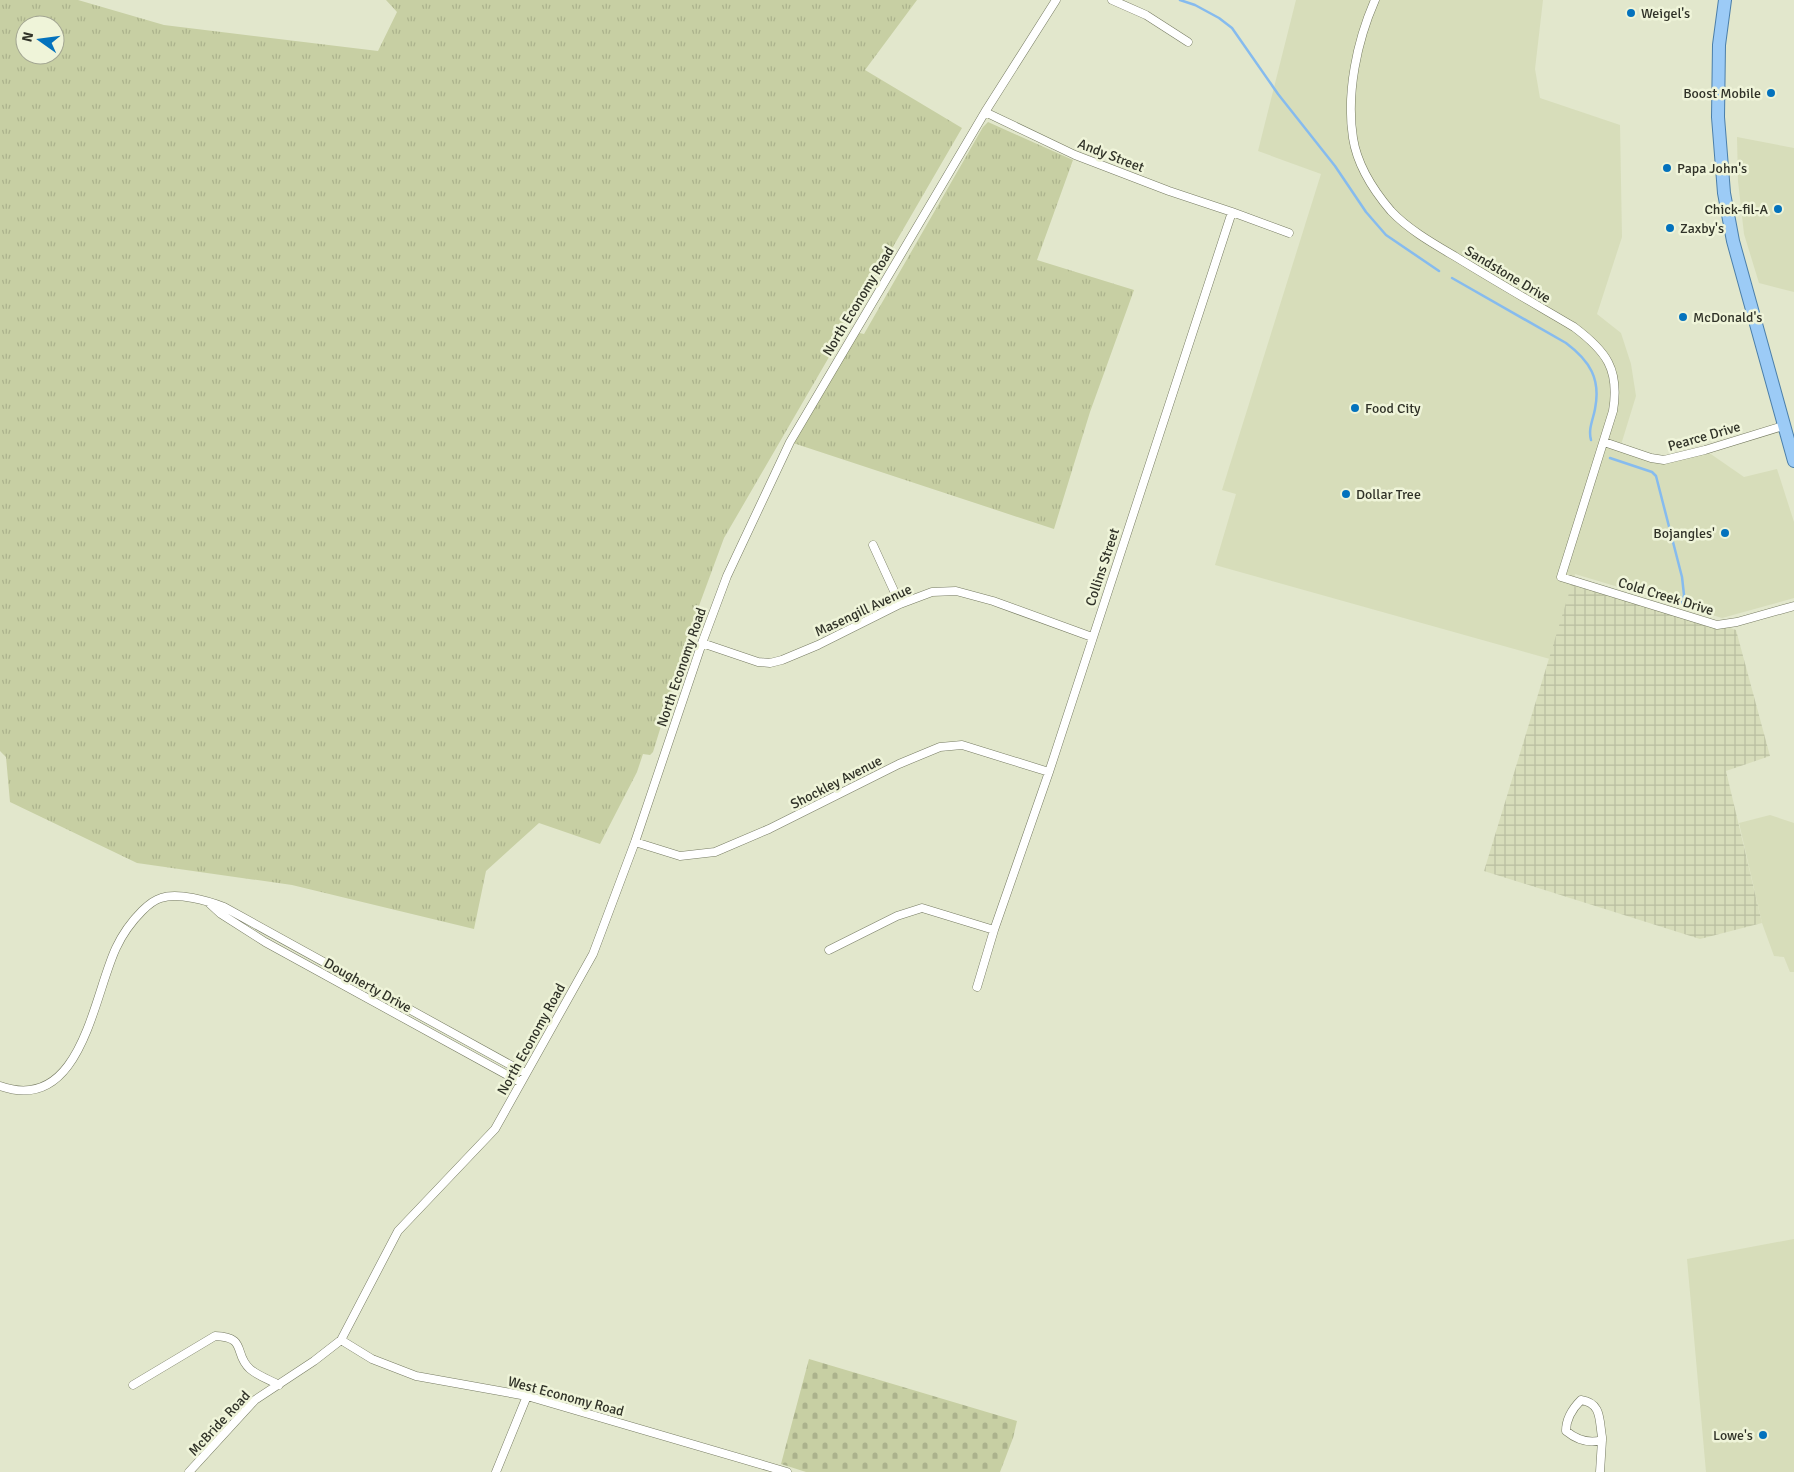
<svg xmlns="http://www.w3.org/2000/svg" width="1794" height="1472" font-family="Signika,sans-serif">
  <defs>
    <pattern id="industrial-grid" width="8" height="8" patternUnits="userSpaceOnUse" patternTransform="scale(1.25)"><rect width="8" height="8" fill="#d7ddba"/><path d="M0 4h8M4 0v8" fill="none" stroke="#b9bea0"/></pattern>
    <pattern id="grass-tufts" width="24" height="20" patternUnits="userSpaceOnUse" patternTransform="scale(1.25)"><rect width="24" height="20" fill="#c7cfa3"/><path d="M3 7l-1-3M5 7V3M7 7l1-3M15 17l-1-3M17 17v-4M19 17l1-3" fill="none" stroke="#abb28c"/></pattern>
    <pattern id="cemetery-stones" width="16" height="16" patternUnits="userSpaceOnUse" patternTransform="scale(1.25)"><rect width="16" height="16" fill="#c7cfa3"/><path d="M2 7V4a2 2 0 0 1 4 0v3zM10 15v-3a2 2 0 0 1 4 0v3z" fill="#abb28c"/></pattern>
  </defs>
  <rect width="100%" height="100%" fill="#e2e7cc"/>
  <path fill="#d7ddba" d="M1296 0H1543L1535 69 1540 98 1620 125 1622 237 1597 314 1621 333 1631 364 1636 396 1620 448 1664 460 1705 450 1744 477 1777 469 1794 522V598L1722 618 1575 574 1550 659 1215 565 1236 494 1222 490 1321 174 1258 151Z
    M1737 137 1794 148V292L1759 283 1744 234 1738 181Z
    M1770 815 1794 823V972H1790L1784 957 1774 956 1762 923 1739 823Z
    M1794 1239V1472H1706L1687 1259Z"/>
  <path fill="url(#industrial-grid)" d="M1573 580 1736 630 1770 756 1726 771 1762 923 1700 939 1484 871Z"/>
  <path fill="url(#grass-tufts)" fill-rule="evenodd" d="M0 0H78L164 25 378 51 397 12 386 0H917L865 70 962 128 724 538 693 622 653 752 650 755 643 754 637 772 600 844 539 823 486 871 474 929 292 885 137 863 10 802 6 757 0 751ZM25 25H55V55H25Z
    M988 122 1073 160 1037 260 1134 290 1090 412 1054 529 790 442 855 332 864 334 983 127Z"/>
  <path fill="url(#cemetery-stones)" d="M809 1359 1017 1421 1013 1438 1000 1472H806L781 1464Z"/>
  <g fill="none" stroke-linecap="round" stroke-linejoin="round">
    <path stroke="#86bbee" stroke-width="2.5" d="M1180 0 1195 5 1219 18 1232 28 1278 94 1335 166 1366 212 1386 235 1439 271
      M1452 278 1566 343C1590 361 1601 379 1595 409 1593 420 1588 429 1591 440
      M1610 458 1652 472 1656 476 1682 577 1684 595 1682 603"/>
    <g stroke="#767b62" stroke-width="9">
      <path id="minor" d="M1112 0 1146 15 1188 42
        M1375 0C1357 41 1346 93 1353 138 1357 164 1374 191 1391 211 1409 230 1434 244 1456 257 1495 281 1535 304 1574 327 1606 351 1620 369 1613 411L1561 577 1717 625 1737 622 1794 606
        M985 112 1075 155 1169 191 1232 212
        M1604 442 1651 458 1664 460 1705 450 1783 426
        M873 545 900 604
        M702 643 758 662 770 663 782 660 818 645 900 604 932 592 956 591 993 601 1092 637
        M635 842 680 856 715 852 769 829 899 764 940 747 962 745 1049 772
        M209 903 221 914 265 942 520 1082
        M829 950 897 916 922 908 994 930
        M977 987 994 930 1049 772 1232 212 1289 233
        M0 1086C81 1115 93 997 116 948 123 933 131 922 142 911 147 906 154 900 161 898 178 892 208 901 224 907L525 1073
        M341 1340 372 1359 416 1376 527 1396 787 1472
        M133 1385 215 1336C248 1337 233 1354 250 1369 258 1376 270 1380 279 1385
        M189 1472 255 1400 314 1361 341 1340 398 1231 495 1129 593 954 635 842 702 643 727 576 790 442 985 112 1056 0
        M496 1472 527 1396
        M1600 1472 1602 1440V1437C1599 1420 1602 1403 1581 1400 1573 1408 1566 1419 1566 1431 1577 1440 1588 1444 1602 1440"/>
    </g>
    <g stroke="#4b7faa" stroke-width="14">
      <path id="primary" d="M1725 0 1719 45 1718 117 1724 193 1733 241 1794 461"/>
    </g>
    <use href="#minor" stroke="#fff" stroke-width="8"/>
    <use href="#primary" stroke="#9ccbf6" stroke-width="12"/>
  </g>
  <g fill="#0372bd" stroke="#eff4d9" stroke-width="2">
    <circle cx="1631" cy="13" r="5"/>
    <circle cx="1771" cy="93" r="5"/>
    <circle cx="1667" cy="168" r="5"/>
    <circle cx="1778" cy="209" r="5"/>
    <circle cx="1670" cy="228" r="5"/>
    <circle cx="1683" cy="317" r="5"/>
    <circle cx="1355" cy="408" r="5"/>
    <circle cx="1346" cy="494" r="5"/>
    <circle cx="1725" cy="533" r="5"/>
    <circle cx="1763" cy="1435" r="5"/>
  </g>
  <g text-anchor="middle" stroke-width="5" stroke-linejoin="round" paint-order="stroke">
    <g font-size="14" fill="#303228" stroke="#eff4d9" text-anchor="start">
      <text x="1641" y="18">Weigel's</text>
      <text x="1761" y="98" text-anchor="end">Boost Mobile</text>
      <text x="1677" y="173">Papa John's</text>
      <text x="1768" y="214" text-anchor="end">Chick-fil-A</text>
      <text x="1680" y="233">Zaxby's</text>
      <text x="1693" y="322">McDonald's</text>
      <text x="1365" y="413">Food City</text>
      <text x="1356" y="499">Dollar Tree</text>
      <text x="1715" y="538" text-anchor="end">Bojangles'</text>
      <text x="1753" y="1440" text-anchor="end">Lowe's</text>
    </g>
    <g font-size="14" fill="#303228" stroke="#eff4d9">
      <text transform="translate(1111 155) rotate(21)" y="5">Andy Street</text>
      <text transform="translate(1508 274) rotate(31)" y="5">Sandstone Drive</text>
      <text transform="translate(858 301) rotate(-59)" y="5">North Economy Road</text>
      <text transform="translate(1704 436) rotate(-16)" y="5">Pearce Drive</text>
      <text transform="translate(1102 567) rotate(-72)" y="5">Collins Street</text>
      <text transform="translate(1666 596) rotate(17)" y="5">Cold Creek Drive</text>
      <text transform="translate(863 610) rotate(-25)" y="5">Masengill Avenue</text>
      <text transform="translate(681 667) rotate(-71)" y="5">North Economy Road</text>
      <text transform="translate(836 782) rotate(-27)" y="5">Shockley Avenue</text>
      <text transform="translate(368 985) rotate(29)" y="5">Dougherty Drive</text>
      <text transform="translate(531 1039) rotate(-61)" y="5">North Economy Road</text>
      <text transform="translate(566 1396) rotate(15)" y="5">West Economy Road</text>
      <text transform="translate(219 1423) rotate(-47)" y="5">McBride Road</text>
    </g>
  </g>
  <g transform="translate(40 40) rotate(284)"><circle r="24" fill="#eff4d9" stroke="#a3a692"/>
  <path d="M0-4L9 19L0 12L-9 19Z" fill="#0372bd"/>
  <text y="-8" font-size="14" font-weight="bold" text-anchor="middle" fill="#303228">N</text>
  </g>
</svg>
